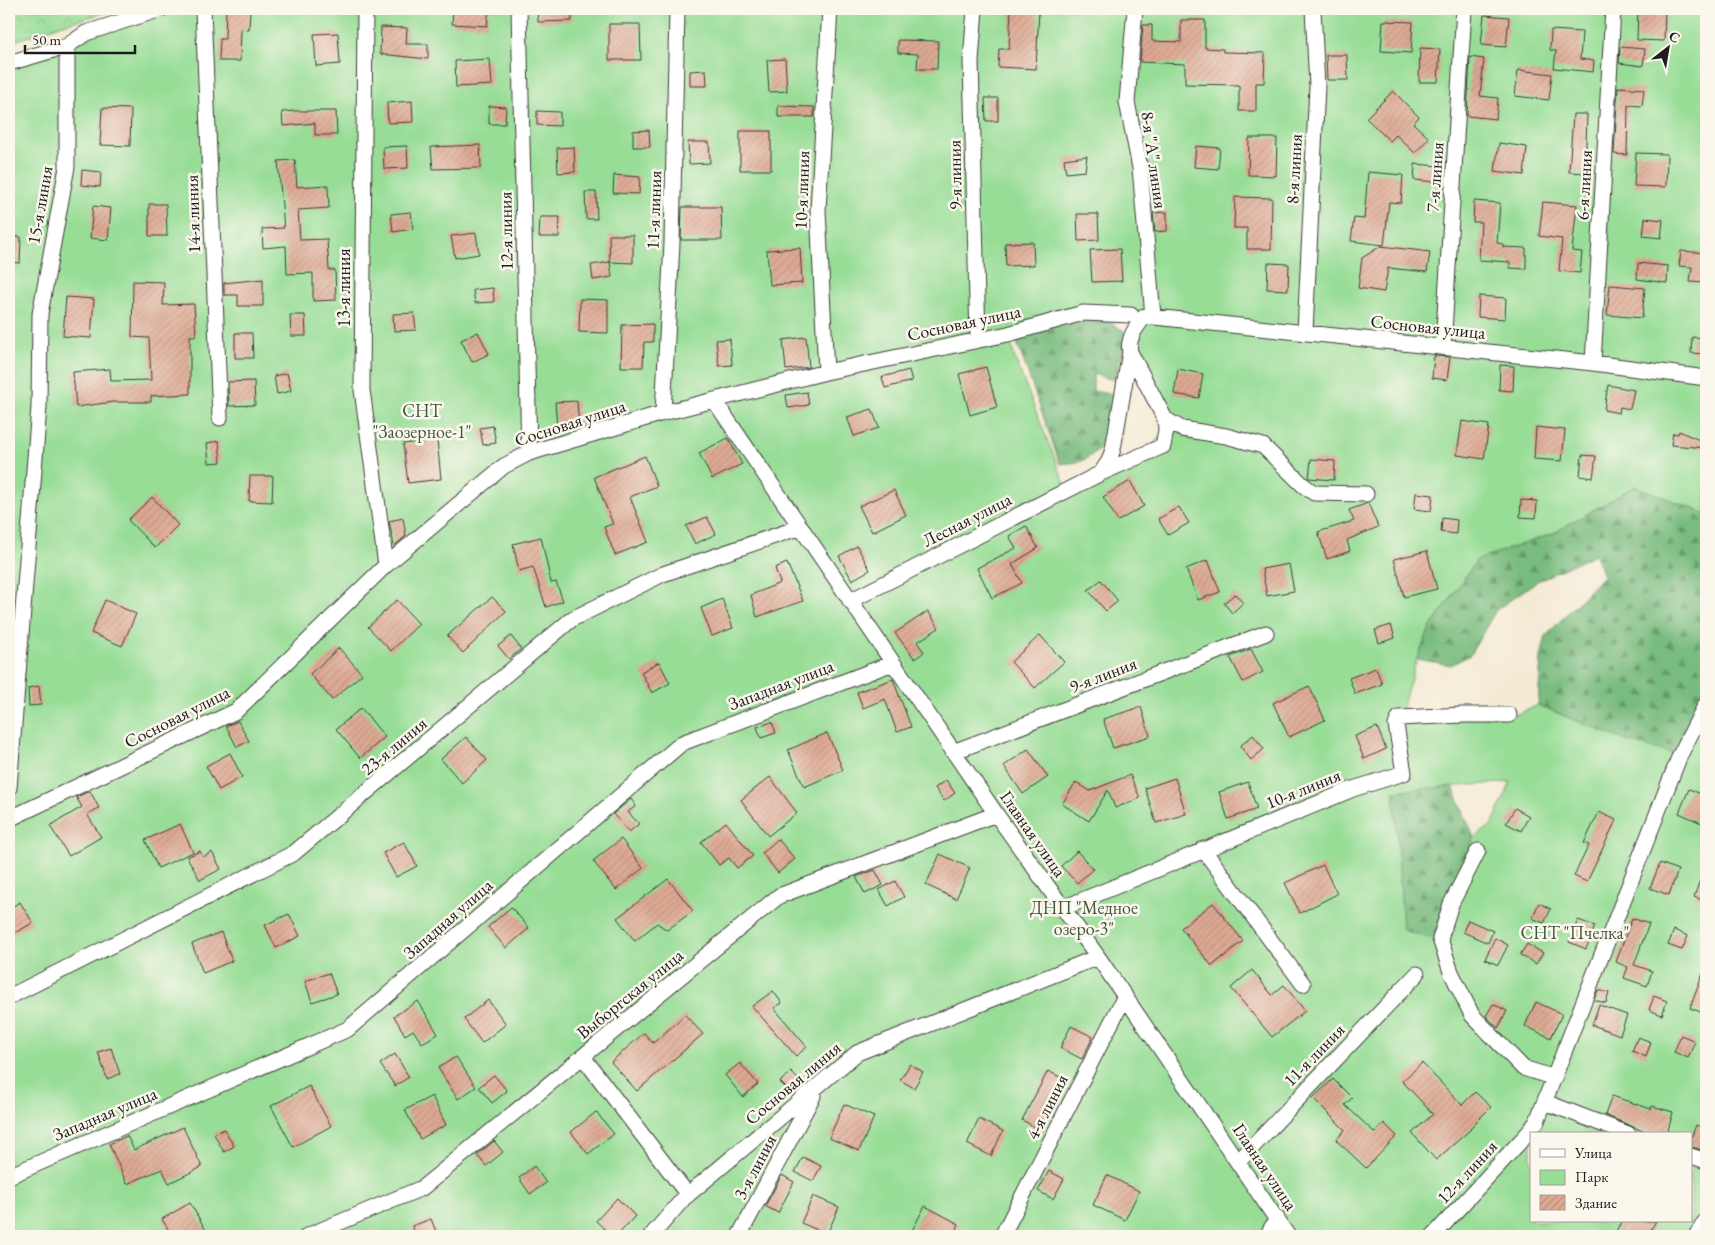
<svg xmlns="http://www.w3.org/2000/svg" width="1715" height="1245" font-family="'EB Garamond',serif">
  <defs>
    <pattern id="forest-firs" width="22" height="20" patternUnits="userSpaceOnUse" patternTransform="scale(1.25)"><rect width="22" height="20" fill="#79bc7f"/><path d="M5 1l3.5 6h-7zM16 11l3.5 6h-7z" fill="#629867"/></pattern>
    <pattern id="park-crowns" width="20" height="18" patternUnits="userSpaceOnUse" patternTransform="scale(1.25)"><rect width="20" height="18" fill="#97dd96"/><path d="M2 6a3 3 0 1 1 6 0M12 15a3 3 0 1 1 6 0" fill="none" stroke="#82bd81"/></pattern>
    <pattern id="building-hatch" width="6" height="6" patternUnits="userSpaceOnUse" patternTransform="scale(1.25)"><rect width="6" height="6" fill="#dda993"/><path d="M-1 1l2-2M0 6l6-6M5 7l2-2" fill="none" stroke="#bd917e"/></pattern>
  </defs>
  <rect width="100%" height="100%" fill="#fbf7ec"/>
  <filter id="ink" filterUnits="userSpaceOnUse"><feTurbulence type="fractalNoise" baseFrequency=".02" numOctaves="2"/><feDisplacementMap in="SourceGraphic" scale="10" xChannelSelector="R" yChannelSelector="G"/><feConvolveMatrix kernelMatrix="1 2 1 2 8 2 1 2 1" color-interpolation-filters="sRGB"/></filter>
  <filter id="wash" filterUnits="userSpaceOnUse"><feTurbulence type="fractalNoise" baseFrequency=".0096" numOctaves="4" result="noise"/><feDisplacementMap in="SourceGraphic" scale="20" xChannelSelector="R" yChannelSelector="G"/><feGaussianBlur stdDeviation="1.12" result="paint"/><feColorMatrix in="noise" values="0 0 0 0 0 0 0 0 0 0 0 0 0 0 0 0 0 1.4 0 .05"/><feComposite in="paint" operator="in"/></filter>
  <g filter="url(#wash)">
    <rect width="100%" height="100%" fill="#f4ebd5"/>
    <path fill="#97dd96" stroke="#5a7c59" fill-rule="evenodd" d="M161 9H1706V514L1635 486 1552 534 1477 560 1430 628 1417 659 1399 718 1515 715 1538 705 1629 742 1706 704V1179L1702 1184 1706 1194V1236H9V63ZM1145 317 1129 346 1166 430 1144 455 1067 489 1015 359 1008 334ZM1511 782 1492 825 1474 838 1443 905 1435 939 1394 791ZM1531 1134H1691V1221H1531Z"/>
    <path fill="url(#forest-firs)" stroke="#4a6c4e" d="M1074 319 1106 320 1124 331 1126 341 1114 380 1093 374V391L1115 395C1113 421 1110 446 1084 460 1078 463 1067 463 1060 464L1015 337Z
      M1635 486 1706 514V704L1680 755 1629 742 1538 705 1541 657 1546 636 1603 576 1595 554 1537 581 1496 610 1470 655 1451 665 1417 659 1430 628 1477 560 1552 534Z
      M1453 786 1474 838 1443 905 1435 940 1403 930 1394 791Z"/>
    <path fill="url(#park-crowns)" stroke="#5a7c59" d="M9 9H120L60 25 9 43Z"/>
    <g id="blocks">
      <path fill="url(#building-hatch)" d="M226 9H250L249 30 241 29 240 61H219L220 39H225Z
        M453 9H489L487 26 452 24Z
        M537 9H571L572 21 538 22Z
        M1011 9H1039L1036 69 998 67 999 49H1009Z
        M1638 9H1665L1664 41 1637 40Z
        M1484 15 1509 17 1506 47 1481 45Z
        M1181 20H1205V48L1223 49V52L1265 53 1264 83H1256V111H1239V85L1185 84V64L1140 62 1143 25H1152V41L1181 42Z
        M1383 21 1413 22 1411 53 1381 51Z
        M609 24H640L641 60H609Z
        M381 27 407 28 406 44H428V59L380 54Z
        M1551 30 1582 32 1580 59 1594 61 1593 72 1554 68 1556 51 1550 50Z
        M338 33 340 64 316 66 314 34Z
        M898 40 938 41 937 69H917L918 54 898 53Z
        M1620 47 1645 49 1643 66 1619 63Z
        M1420 48 1440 49 1438 82H1419Z
        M1326 55H1347L1348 80H1327Z
        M1470 57 1484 59 1480 96 1498 98 1496 119 1467 116Z
        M490 59 492 85 456 87 455 61Z
        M785 59 787 91 769 92 767 60Z
        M706 70 707 86H690V71Z
        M1518 70 1552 74 1549 100 1515 96Z
        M1618 87 1644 89 1642 106 1628 105 1627 155 1614 154Z
        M1393 91 1419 117 1413 123 1429 138 1415 153 1396 135 1390 141 1366 118Z
        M985 98H998V121H986Z
        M412 101 413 122 388 123 387 103Z
        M489 106 506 107 505 124H489Z
        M778 106 814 107V117H778Z
        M102 108 131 109 130 146 100 145Z
        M294 111H336L337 135H315V123L283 126 282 112Z
        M537 111 560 112V126L537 125Z
        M1573 114H1587L1585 173 1569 172Z
        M649 130 650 147H633V131Z
        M740 131H771V170H740Z
        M1249 138H1277L1276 176 1248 175Z
        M688 142H709L710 163 689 164Z
        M1499 143 1527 147 1524 175 1495 171Z
        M480 145 481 168 433 169 431 147Z
        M407 146 408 168 384 169 383 147Z
        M1196 146 1220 148 1218 169 1194 167Z
        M574 147 575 172 558 173 557 148Z
        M1636 153 1667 154 1666 187 1634 186Z
        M1087 156 1085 171 1066 173 1064 159Z
        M295 160 297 187 328 185 329 208 298 210 300 240 327 239 329 270H335L336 300 313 301V273L287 274 286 246 263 248 262 229 284 228 278 161Z
        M1415 164 1438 166 1437 182 1414 180Z
        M82 170 101 172 100 187 81 185Z
        M1368 172 1403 175 1401 203 1389 202 1384 245 1351 241 1354 218 1364 219Z
        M614 175 640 177 639 194 613 193Z
        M585 192H596L597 219H586Z
        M1235 197 1272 198 1271 249H1247V228H1234Z
        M1474 201 1500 203 1497 243 1503 244V247L1526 248V269L1510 268V262L1479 260 1481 222H1473Z
        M1543 202 1577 205 1572 251 1582 252 1580 273 1559 271 1562 239 1539 236Z
        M149 204H166L167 236H149Z
        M93 206 111 208 108 240 90 238Z
        M682 207H721L722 240H681Z
        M411 212 413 229 393 232 391 214Z
        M1167 212V231L1155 232 1153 213Z
        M1077 214H1098L1099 240 1078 241Z
        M540 217H560L559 237H539Z
        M1645 218 1663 220 1661 238 1643 236Z
        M476 233 479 254 455 258 451 236Z
        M609 235H633V263L610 262Z
        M9 236 21 237 20 263 9 262Z
        M1033 242 1034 265 1006 266 1005 243Z
        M1381 246 1430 252 1427 272 1388 268 1384 292 1358 288 1362 258Z
        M800 248 802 283 770 285 767 250Z
        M1120 249 1122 281 1092 282 1090 250Z
        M1681 251 1706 253V283L1690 282 1692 267 1679 266Z
        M610 262 612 277 593 280 591 265Z
        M1268 263 1289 264 1288 290 1267 289Z
        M1638 263 1668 266 1667 283 1637 279Z
        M263 279V306H238V295H224V283Z
        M133 281 164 282 163 305 194 304 196 336H190V394L151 396V402H113L76 407 73 372 110 369 111 381 151 380 149 338 132 337Z
        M1610 285 1645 288 1642 318 1607 315Z
        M493 288 494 302 475 303 473 290Z
        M1479 296 1506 298 1505 319 1478 317Z
        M66 297 94 299 91 338 63 336Z
        M580 299 608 300V333L579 332Z
        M414 313 416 330 394 331 393 314Z
        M290 315H305L306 336H291Z
        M653 324V342H644L643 367H621L622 325Z
        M478 332 489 354 472 362 461 340Z
        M235 333H252L253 358H235Z
        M806 337 809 367 786 370 783 340Z
        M1692 337 1706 338V354L1691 353Z
        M730 339 732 365 719 366 716 340Z
        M1434 356 1450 357 1447 380 1432 378Z
        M1500 365 1514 366 1513 391 1499 390Z
        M986 367 997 407 970 415 959 374Z
        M1178 369 1203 374 1199 398 1174 394Z
        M909 370 912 381 885 388 882 377Z
        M287 373 291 391 277 394 274 376Z
        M254 381 255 405 229 406 228 382Z
        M1608 385 1634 390 1630 409 1620 407 1619 413 1604 410Z
        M807 392 809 405 788 408 786 395Z
        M577 401 579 427 557 428 555 402Z
        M872 409 879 428 854 436 847 417Z
        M1462 421 1489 425 1484 459 1457 455Z
        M493 426 496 443 483 445 480 428Z
        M1536 427 1565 430 1562 461 1534 459Z
        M1679 431 1706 443V448L1671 445 1673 433 1678 434Z
        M728 438 742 464 712 479 699 453Z
        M437 440 441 479 408 483 403 444Z
        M219 441 221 462 209 463 207 443Z
        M1582 455 1596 456 1593 478 1580 476Z
        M645 456 657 486 630 497 648 542 615 555 604 527 613 524 594 477Z
        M1311 459 1335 461 1334 480 1309 478Z
        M250 476H273L272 502 249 501Z
        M1130 481 1144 506 1118 521 1103 497Z
        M894 490 906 515 872 532 859 506Z
        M1416 493 1433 495 1431 511 1414 509Z
        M152 497 178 525 155 548 128 520Z
        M1521 500 1537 501 1536 518 1520 517Z
        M1368 503 1378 527 1347 540 1350 551 1327 559 1318 532 1354 521 1349 510Z
        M1179 507 1189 523 1168 535 1158 519Z
        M707 517 716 534 695 544 686 526Z
        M403 518 406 536 394 546 389 521Z
        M1442 518 1457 520 1456 534 1441 532Z
        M1026 526 1038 548 1012 564 1022 583 992 598 977 568 1016 548 1009 536Z
        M541 537 551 583 556 582 563 601 546 607 533 567 519 571 513 544Z
        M857 546 870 570 852 580 839 556Z
        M1427 551 1437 589 1404 597 1394 559Z
        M1208 560 1220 592 1198 600 1186 569Z
        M787 563 803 601 757 617 751 595 780 583 775 568Z
        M1289 564 1294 591 1267 596 1262 569Z
        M1101 580 1118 601 1106 611 1088 590Z
        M1235 594 1243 603 1232 613 1224 603Z
        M492 597 506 611 463 653 447 636Z
        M722 599 733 628 712 636 701 608Z
        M105 600 136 614 122 646 91 633Z
        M397 600 419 624 391 651 368 627Z
        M928 611 939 628 917 642 924 652 915 659 895 633Z
        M1391 625 1395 638 1379 643 1375 630Z
        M1040 635 1064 662 1035 688 1011 662Z
        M511 636 521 649 509 659 498 646Z
        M339 648 362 674 332 700 310 674Z
        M1251 649 1263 672 1243 682 1230 657Z
        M659 662 670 683 652 693 641 672Z
        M1376 668 1382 684 1355 694 1349 678Z
        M893 679 911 727 897 732 885 699 863 708 857 692Z
        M39 686 41 705 29 706 28 688Z
        M1309 686 1325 720 1289 737 1273 703Z
        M1141 707 1150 736 1113 748 1103 719Z
        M361 708 385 737 360 758 336 729Z
        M238 721 249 741 237 747 226 726Z
        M772 722 776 733 761 738 757 727Z
        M1377 727 1386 749 1364 759 1355 736Z
        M827 733 843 770 804 787 788 750Z
        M1253 735 1264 749 1251 760 1240 746Z
        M466 737 487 760 462 783 441 759Z
        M1028 749 1048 777 1023 794 1004 766Z
        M230 753 242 777 219 790 206 766Z
        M1130 775 1140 798 1115 808 1108 790 1089 821 1062 804 1076 782 1090 791Z
        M770 777 797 813 768 836 741 800Z
        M1175 778 1186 814 1156 823 1145 788Z
        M946 780 955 793 944 801 935 788Z
        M1248 782 1257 809 1228 819 1219 792Z
        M1689 789 1706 796V825L1679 813Z
        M90 791 99 808 87 814 101 837 69 856 50 826 82 807 76 797Z
        M631 799 636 806 628 812 639 824 629 832 613 814Z
        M1515 808 1529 816 1521 831 1506 823Z
        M1599 812 1616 820 1587 882 1574 876 1589 845 1584 843Z
        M726 822 753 856 737 868 729 858 719 865 701 842Z
        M180 824 193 852 158 868 145 840Z
        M621 839 643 868 616 890 593 861Z
        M778 839 795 859 778 873 762 853Z
        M404 842 417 866 396 877 383 853Z
        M200 851 203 857 212 852 221 869 200 880 187 857Z
        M1077 851 1093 869 1077 883 1061 866Z
        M940 854 970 868 956 899 926 885Z
        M1660 863 1678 870 1669 895 1650 888Z
        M1323 865 1337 894 1300 913 1285 883Z
        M1705 866H1706V901L1694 897Z
        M875 870 883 885 865 894 856 877Z
        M668 879 693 911 667 930 657 923 635 941 617 918Z
        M895 881 904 897 888 906 879 890Z
        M20 902 33 923 9 936V909Z
        M1213 903 1243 941 1212 966 1181 928Z
        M1539 903 1551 909 1544 923 1532 918Z
        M511 907 529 928 506 948 488 927Z
        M289 914 300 936 276 948 265 925Z
        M1632 918 1649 924 1634 965 1652 971 1647 986 1624 978 1628 967 1616 962Z
        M1468 920 1493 931 1488 943 1463 932Z
        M1578 920 1595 926 1586 949 1569 942Z
        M1674 930 1688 936 1682 950 1668 945Z
        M221 932 232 961 203 973 192 944Z
        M1495 938 1508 945 1498 965 1485 959Z
        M1527 944 1543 953 1536 964 1520 955Z
        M1705 968H1706V1014L1690 1008Z
        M1252 970 1272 995 1284 985 1305 1011 1272 1037 1231 988Z
        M329 973 337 994 312 1002 305 981Z
        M1598 990 1609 993 1606 1003 1594 1000Z
        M773 991 782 1003 774 1008 807 1047 796 1056 752 1006Z
        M1654 996 1667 1001 1662 1015 1649 1010Z
        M488 1000 506 1024 482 1043 464 1019Z
        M418 1001 438 1034 422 1043 413 1030 405 1035 394 1016Z
        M1536 1002 1562 1014 1551 1038 1525 1026Z
        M1493 1004 1507 1011 1498 1028 1486 1016Z
        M1599 1005 1627 1015 1620 1035 1592 1025Z
        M685 1015 703 1034 637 1091 611 1062 644 1033 653 1043Z
        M1071 1026 1093 1037 1082 1059 1060 1048Z
        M1681 1035 1695 1041 1688 1058 1674 1052Z
        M1638 1037 1651 1042 1646 1057 1632 1051Z
        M111 1048 120 1074 107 1079 98 1052Z
        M395 1054 409 1077 395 1086 380 1064Z
        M456 1057 476 1087 458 1099 438 1068Z
        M740 1063 758 1084 743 1097 725 1075Z
        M1422 1063 1462 1105 1475 1092 1491 1107 1470 1128 1471 1129 1436 1160 1412 1133 1433 1114 1402 1081Z
        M910 1064 923 1072 914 1088 900 1080Z
        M1048 1071 1068 1081 1042 1131 1022 1120Z
        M791 1072 800 1081 789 1091 780 1082Z
        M494 1075 507 1091 492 1103 479 1087Z
        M1333 1079 1352 1098 1345 1105 1375 1133 1384 1123 1397 1136 1366 1168 1336 1140 1345 1130 1313 1098Z
        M309 1086 331 1126 293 1147 271 1106Z
        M432 1096 446 1125 420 1139 405 1110Z
        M1612 1096 1651 1109 1652 1106 1673 1112 1667 1134H1650L1605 1115Z
        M844 1104 874 1117 859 1151 829 1138Z
        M596 1112 614 1134 588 1154 571 1132Z
        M979 1119 1003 1131 991 1156 967 1144Z
        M1696 1125 1706 1129V1151L1691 1147V1138Z
        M183 1127 202 1167 169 1183 162 1169 127 1184 109 1144 127 1136 134 1150Z
        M224 1129 234 1146 224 1152 214 1134Z
        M494 1141 503 1152 486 1166 477 1155Z
        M803 1157 821 1166 813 1181 795 1172Z
        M534 1166 546 1183 530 1194 519 1178Z
        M1049 1171 1064 1179 1053 1199 1038 1191Z
        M782 1175 794 1182 778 1213 765 1206Z
        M1107 1175 1139 1191 1125 1220 1093 1205Z
        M813 1196 839 1207 827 1234 801 1223Z
        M617 1198 635 1216 617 1236H612L596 1221Z
        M190 1203 207 1232 199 1236H172L162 1219Z
        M925 1206 959 1224 953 1236H909Z
        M431 1219 438 1236H416L412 1226Z
        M1622 1221H1656L1647 1236H1613Z"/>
    </g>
  </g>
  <g filter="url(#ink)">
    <use href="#blocks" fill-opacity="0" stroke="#3c3b38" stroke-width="1"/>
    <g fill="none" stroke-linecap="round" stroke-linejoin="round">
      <g stroke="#3c3b38" stroke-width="17">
        <path id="minor" d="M203 9 220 418
          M365 9 362 390 386 565
          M519 9 529 453
          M975 9 971 61 978 340
          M1135 9 1127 102 1140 168 1153 316
          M9 63 67 46 86 33 161 9
          M1305 332 1317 86 1313 9
          M1443 347 1464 9
          M1593 363 1613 9
          M826 372 818 210 830 9
          M714 400 996 814 1098 957 1288 1236
          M663 413 672 243 677 9
          M1165 419 1182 429 1226 436 1263 446 1303 485 1314 493 1366 494
          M1101 473 1163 446 1166 430 1165 419 1130 352
          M850 601 1101 473 1109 461 1113 449 1130 352C1127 338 1137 326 1145 316L1593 363 1706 378
          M953 752 1266 633
          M9 788 39 407 40 314 67 167V46
          M9 819 236 711 386 565 504 466 529 453 663 413 826 372 1008 334 1083 313 1131 315
          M1203 849 1303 984
          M1478 851 1451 904 1440 939 1451 972 1472 1015 1523 1068 1555 1078
          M1063 908 1353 789 1404 773 1396 725 1399 718 1463 715H1509
          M9 997 294 853 572 619 663 574 801 527
          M583 1057 688 1195
          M1545 1102 1628 1134
          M1691 1156 1706 1161
          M1239 1161 1417 974
          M9 1176 348 1029 682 743 893 663
          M307 1236 422 1188 779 896 996 814
          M651 1236 684 1198 857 1053 1098 957
          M739 1236 813 1096
          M1002 1236 1125 996
          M1267 1236 1277 1218
          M1433 1236 1529 1132 1537 1121 1680 755 1706 704
          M1696 1236 1706 1220"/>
      </g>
      <use href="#minor" stroke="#fff" stroke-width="15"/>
    </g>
  </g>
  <g text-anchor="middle" stroke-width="5" stroke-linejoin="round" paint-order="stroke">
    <g font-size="18" fill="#1c1c1c" stroke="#fbf7ec">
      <text transform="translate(1154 160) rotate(82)" y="6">8-я "А" линия</text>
      <text transform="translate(1294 169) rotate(-87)" y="6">8-я линия</text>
      <text transform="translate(955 175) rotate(-91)" y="6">9-я линия</text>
      <text transform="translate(1435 177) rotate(-86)" y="6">7-я линия</text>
      <text transform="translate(1584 185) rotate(-87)" y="6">6-я линия</text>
      <text transform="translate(802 190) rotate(-88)" y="6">10-я линия</text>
      <text transform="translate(40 205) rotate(-80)" y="6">15-я линия</text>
      <text transform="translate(654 210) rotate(-88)" y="6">11-я линия</text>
      <text transform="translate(193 214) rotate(-92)" y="6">14-я линия</text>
      <text transform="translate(506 231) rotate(-91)" y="6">12-я линия</text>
      <text transform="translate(344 288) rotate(-90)" y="6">13-я линия</text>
      <text transform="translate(964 323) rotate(-12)" y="6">Сосновая улица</text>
      <text transform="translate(1428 327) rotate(6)" y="6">Сосновая улица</text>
      <text transform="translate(570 423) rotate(-18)" y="6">Сосновая улица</text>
      <text transform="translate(967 520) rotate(-27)" y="6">Лесная улица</text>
      <text transform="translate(1103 675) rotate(-21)" y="6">9-я линия</text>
      <text transform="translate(781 685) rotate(-21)" y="6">Западная улица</text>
      <text transform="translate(177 717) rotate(-27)" y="6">Сосновая улица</text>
      <text transform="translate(394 746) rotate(-40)" y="6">23-я линия</text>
      <text transform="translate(1303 789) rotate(-22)" y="6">10-я линия</text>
      <text transform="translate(1033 834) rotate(55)" y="6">Главная улица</text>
      <text transform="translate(448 919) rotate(-41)" y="6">Западная улица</text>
      <text transform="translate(630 994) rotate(-39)" y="6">Выборгская улица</text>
      <text transform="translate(1314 1055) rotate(-46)" y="6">11-я линия</text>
      <text transform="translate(793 1083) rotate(-40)" y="6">Сосновая линия</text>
      <text transform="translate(1047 1107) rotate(-63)" y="6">4-я линия</text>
      <text transform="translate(105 1114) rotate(-23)" y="6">Западная улица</text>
      <text transform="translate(755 1167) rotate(-62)" y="6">3-я линия</text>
      <text transform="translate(1265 1167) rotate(56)" y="6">Главная улица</text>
      <text transform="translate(1467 1172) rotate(-47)" y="6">12-я линия</text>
    </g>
    <g font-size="18" fill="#415641" stroke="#fbf7ec">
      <text x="422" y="417">СНТ<tspan x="422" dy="21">"Заозерное-1"</tspan></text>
      <text x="1084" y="914">ДНП "Медное<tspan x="1084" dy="21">озеро-3"</tspan></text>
      <text x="1575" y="939">СНТ "Пчелка"</text>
    </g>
  </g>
  <rect width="1715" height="1245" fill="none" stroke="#fbf7ec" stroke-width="30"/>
  <rect x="1530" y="1132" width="162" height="90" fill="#fbf7ec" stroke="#a29f99"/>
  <rect x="1540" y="1149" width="25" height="8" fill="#ffffff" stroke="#a29f99"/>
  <text x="1575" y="1158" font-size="15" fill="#1c1c1c">Улица</text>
  <rect x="1540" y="1170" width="25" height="15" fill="#97dd96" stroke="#a29f99"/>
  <text x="1575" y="1182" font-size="15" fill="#1c1c1c">Парк</text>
  <rect x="1540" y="1195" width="25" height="15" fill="url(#building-hatch)" stroke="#a29f99"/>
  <text x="1575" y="1208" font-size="15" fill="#1c1c1c">Здание</text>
  <g transform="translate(1668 48) rotate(31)" stroke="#fbf7ec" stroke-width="4" paint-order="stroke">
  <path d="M0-4L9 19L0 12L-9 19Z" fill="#1c1c1c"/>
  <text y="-8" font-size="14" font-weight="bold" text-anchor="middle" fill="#1c1c1c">С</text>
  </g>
  <path d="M25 45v8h110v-8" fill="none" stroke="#1c1c1c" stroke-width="2.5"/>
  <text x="32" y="45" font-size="15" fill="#1c1c1c" stroke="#fbf7ec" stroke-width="4" paint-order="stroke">50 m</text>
</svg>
